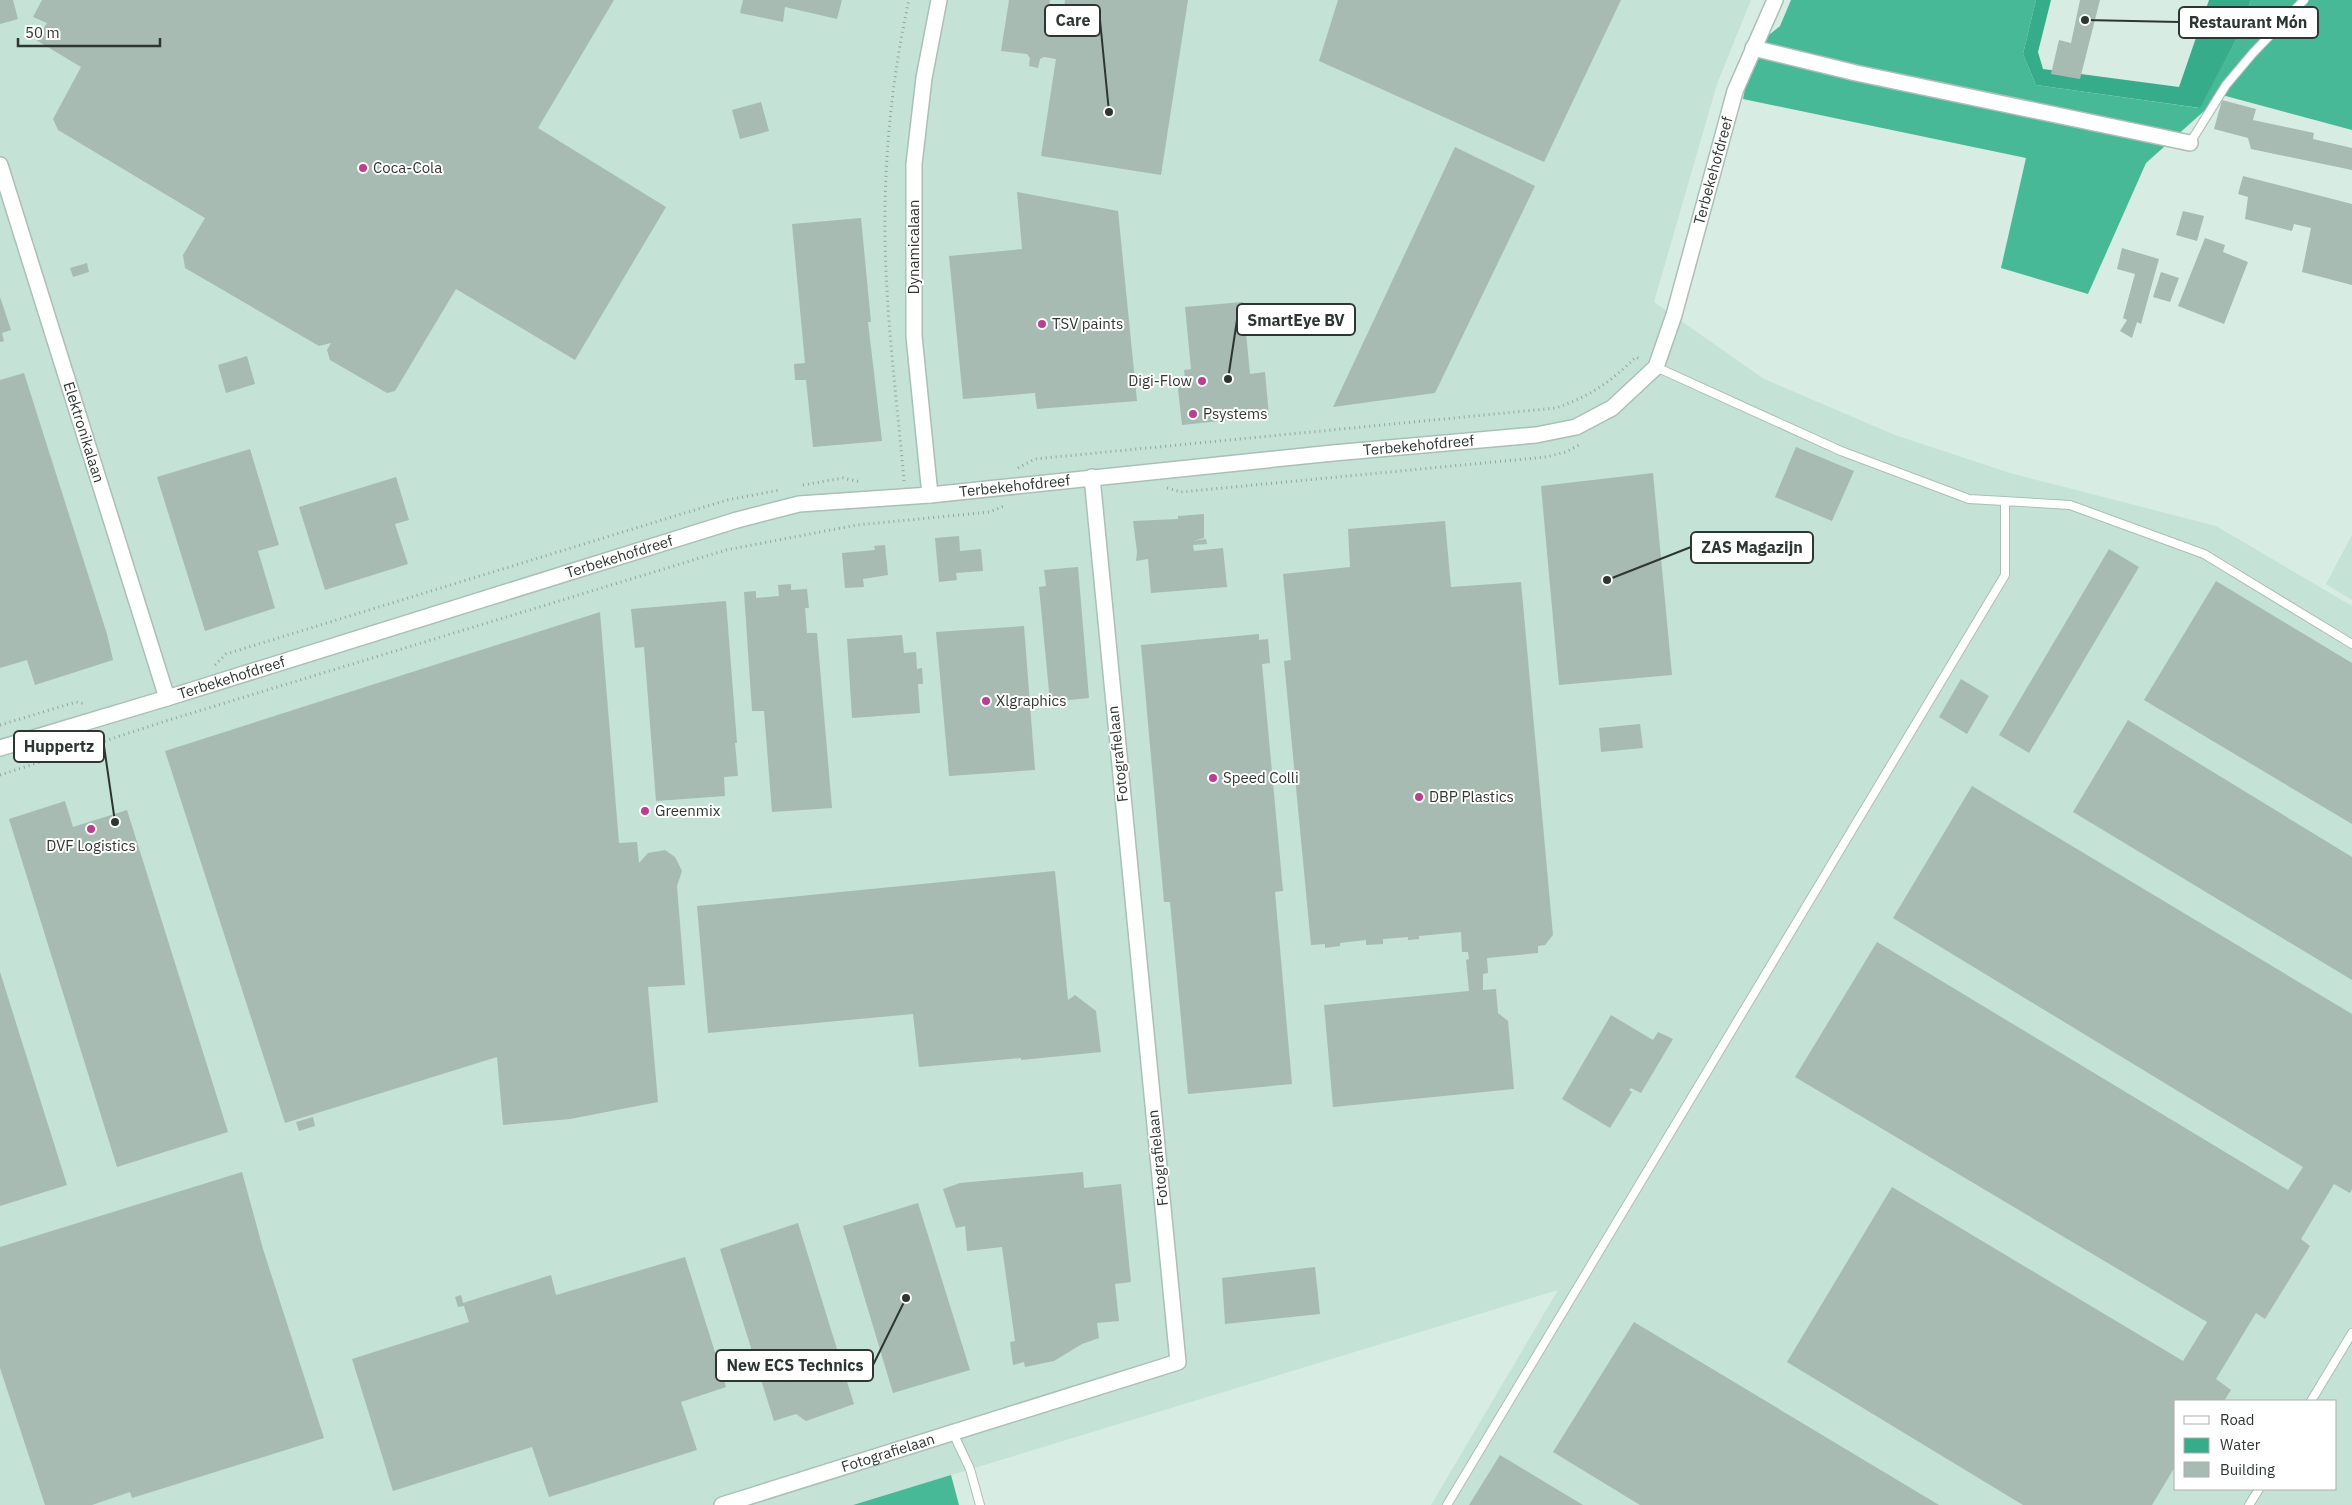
<svg xmlns="http://www.w3.org/2000/svg" width="2352" height="1505" font-family="'IBM Plex Sans',sans-serif">
  <rect width="100%" height="100%" fill="#d7ece3"/>
  <path fill="#c4e2d6" fill-rule="evenodd" d="M0 0H1751L1717 84 1654 302 1764 379 1895 435 2010 473 2216 526 2352 606V1505H1431L1558 1290 853 1505H0ZM2176 1401H2336V1489H2176Z
    M2352 535V600L2326 584Z"/>
  <path fill="#47b996" d="M1791 0H2036L2023 54 2036 85 2199 108 2240 32 2251 0H2352V130L2222 95 2146 163 2088 294 2001 268 2026 158 1743 99 1753 48 1780 26Z
    M951 1475 959 1505H853Z"/>
  <path fill="#37ac8a" d="M2036 0H2051L2038 52 2043 69 2179 87 2209 0H2251L2240 32 2200 108 2036 85 2023 54Z"/>
  <path fill="#a7bbb3" d="M0 0H13L18 19 0 24Z
    M42 0H614L538 128 666 207 575 360 456 289 395 391 387 393 330 360 327 350 331 343 319 346 185 268 183 255 205 218 58 130 53 119 81 67 36 40 47 23 33 17Z
    M743 0H842L837 19 785 7 783 22 740 13Z
    M1009 0H1050L1049 7 1064 9 1065 0H1188L1161 175 1041 156 1056 59 1044 57 1040 59 1038 68 1029 66 1030 58 1027 54 1001 51Z
    M1338 0H1621L1544 162 1319 61Z
    M2080 0H2100L2080 79 2051 74 2059 40 2071 43Z
    M2222 100 2256 109 2253 120 2314 133 2313 139 2352 148V170L2251 149 2248 138 2214 129Z
    M761 102 769 131 740 139 732 110Z
    M1455 147 1535 186 1435 393 1333 407Z
    M2243 176 2352 204V285L2302 272 2311 228 2294 224 2292 231 2245 219 2248 197 2238 194Z
    M1017 192 1118 211 1137 401 1037 409 1035 393 963 399 949 256 1022 249Z
    M2183 211 2204 216 2197 241 2176 235Z
    M861 218 871 322H868L882 441 813 447 806 380H795L794 364 805 363 792 224Z
    M2205 238 2225 245 2223 252 2248 262 2224 324 2178 306Z
    M2122 248 2159 259 2141 324 2137 322 2132 338 2120 331 2127 320 2123 318 2135 274 2117 269Z
    M87 263 89 272 73 277 70 268Z
    M2161 272 2179 278 2170 302 2153 297Z
    M0 297 11 330 2 333 4 341 0 342Z
    M1243 302 1250 374 1265 372 1269 416 1182 425 1177 380 1185 379 1184 370 1191 369 1185 307Z
    M247 356 255 384 226 393 218 365Z
    M24 373 107 634 113 660 35 685 27 660 0 668V380Z
    M1796 447 1854 471 1832 521 1775 497Z
    M250 449 279 545 258 551 275 608 205 631 157 477Z
    M1653 473 1672 675 1559 685 1541 486Z
    M396 477 409 520 395 524 408 564 325 590 299 507Z
    M1204 514V538L1193 541 1206 539 1207 544 1193 545 1194 551 1223 548 1227 587 1151 593 1148 559 1136 561 1137 552 1133 521 1178 519V516Z
    M1445 521 1451 587 1521 582 1553 935 1545 945 1538 946V953L1487 958 1488 973 1483 974V990L1496 989 1498 1013 1508 1021 1514 1089 1333 1107 1324 1005 1469 991 1466 960 1469 959 1468 952H1462L1461 932 1419 936V939L1408 940V937L1383 939V944L1366 945V940L1340 943V946L1325 948V944L1311 945 1284 661 1291 660 1283 574 1350 567 1348 529Z
    M959 536 960 551 981 549 983 571 956 573 957 580 939 582 935 538Z
    M885 545 888 575 863 579 864 587 845 588 842 553 875 550 874 546Z
    M2109 549 2139 567 2029 753 1999 735Z
    M1078 567 1089 698 1050 702 1039 587 1046 586 1044 570Z
    M2216 581 2352 663V824L2144 700Z
    M791 584V590L807 589 809 608H805L807 633H817L832 808 772 812 764 711H752L744 592 756 591V598L779 596 778 585Z
    M726 601 737 743H735L738 776 724 777 725 796 656 801 644 647 635 648 631 609Z
    M600 612 619 843 637 842 639 863 648 853 665 850 675 857 682 871 677 886 685 985 648 987 658 1102 570 1119 503 1125 497 1057 285 1123 165 751Z
    M1024 626 1035 770 949 776 936 632Z
    M1259 634V640L1268 639 1270 663 1262 664 1283 891 1275 892 1292 1084 1188 1094 1170 902H1164L1141 645Z
    M902 635 904 653 916 652 917 669 922 668 923 684H918L920 713 852 718 847 639Z
    M1961 679 1989 696 1967 734 1939 717Z
    M2128 720 2352 857V980L2073 812Z
    M1640 724 1643 748 1601 752 1599 728Z
    M1972 786 2352 1014V1189L2350 1193 2334 1184 2301 1239 2310 1246 2265 1319 2256 1313 2216 1379 2231 1390 2224 1401H2176V1465L2152 1505H2023L1787 1362 1892 1187 2183 1361 2207 1322 1795 1077 1877 942 2288 1190 2303 1167 1893 918Z
    M65 801 73 827 127 810 228 1132 117 1167 9 819Z
    M1055 871 1068 1000 1075 995 1096 1011 1101 1052 1021 1060V1058L919 1067 913 1014 708 1033 697 906Z
    M0 972 67 1185 0 1206Z
    M1611 1015 1653 1040 1658 1032 1673 1039 1641 1093 1631 1088 1629 1090 1632 1092 1610 1128 1562 1099Z
    M313 1117 315 1126 299 1131 296 1122Z
    M242 1172 263 1249 324 1438 132 1498 130 1492 92 1505H45L0 1368V1247Z
    M1083 1172 1084 1188 1121 1184 1131 1282 1115 1284 1119 1321 1097 1323 1099 1338 1082 1344 1054 1361 1025 1367 1024 1362 1013 1365 1010 1342 1015 1341 1002 1247 967 1251 965 1226 956 1228 943 1189 960 1183Z
    M918 1203 970 1370 893 1393 843 1226Z
    M798 1223 854 1404 806 1421 796 1414 774 1421 720 1249Z
    M685 1257 726 1387 681 1402 697 1450 549 1497 532 1447 393 1491 352 1359 469 1322 464 1306 458 1307 455 1297 461 1295 463 1303 551 1275 556 1295Z
    M1315 1267 1320 1314 1225 1324 1222 1278Z
    M1634 1322 1939 1505H1640L1553 1452Z
    M1500 1455 1583 1505H1469Z"/>
  <g fill="none" stroke-linecap="round" stroke-linejoin="round">
    <g stroke="#abbfb7" stroke-width="10">
      <path id="service" d="M2190 143 2226 85 2253 53 2304 0
        M1656 367 1841 451 1969 499 2070 505 2204 554 2352 644
        M2311 1401 2352 1333
        M953 1433 970 1469 980 1505
        M1447 1505 2005 575V501
        M2249 1505 2259 1489"/>
    </g>
    <g stroke="#abbfb7" stroke-width="18">
      <g id="minor">
        <path d="M1753 48 1856 73 2190 143"/>
        <path id="s1" d="M0 165 167 698"/>
        <path d="M930 495 914 336V164L924 78 939 0"/>
        <path id="s2" d="M0 748 167 698 737 520 799 504 930 495 1333 453 1536 435 1576 427 1612 408 1656 367 1674 315 1735 91 1775 0"/>
        <path id="s3" d="M722 1505 1178 1362 1092 477"/>
      </g>
    </g>
    <path stroke="#94a49d" stroke-width="3" stroke-dasharray="1 4" stroke-linecap="butt" d="M1018 468 1035 459 1556 408C1592 395 1609 383 1636 357L1640 359
      M904 481C897 400 886 318 885 236 884 158 892 76 909 0
      M803 485 843 478 861 482
      M1167 488 1181 492 1546 457 1566 452 1579 445
      M215 665 226 654 727 500 780 490
      M0 725 76 702 86 704
      M0 775 169 720 726 550 857 525 990 512 1006 505"/>
    <use href="#service" stroke="#fff" stroke-width="8"/>
    <use href="#minor" stroke="#fff" stroke-width="15"/>
  </g>
  <g fill="#bb3f8f" stroke="#fff" stroke-width="2">
    <circle cx="363" cy="168" r="5"/>
    <circle cx="1042" cy="324" r="5"/>
    <circle cx="1202" cy="381" r="5"/>
    <circle cx="1193" cy="414" r="5"/>
    <circle cx="986" cy="701" r="5"/>
    <circle cx="1213" cy="778" r="5"/>
    <circle cx="1419" cy="797" r="5"/>
    <circle cx="645" cy="811" r="5"/>
    <circle cx="91" cy="829" r="5"/>
  </g>
  <g text-anchor="middle" stroke-width="4" stroke-linejoin="round" paint-order="stroke">
    <g font-size="15" fill="#2e3633" stroke="#fff" text-anchor="start">
      <text x="373" y="173">Coca-Cola</text>
      <text x="1052" y="329">TSV paints</text>
      <text x="1192" y="386" text-anchor="end">Digi-Flow</text>
      <text x="1203" y="419">Psystems</text>
      <text x="996" y="706">Xlgraphics</text>
      <text x="1223" y="783">Speed Colli</text>
      <text x="1429" y="802">DBP Plastics</text>
      <text x="655" y="816">Greenmix</text>
      <text x="91" y="851" text-anchor="middle">DVF Logistics</text>
    </g>
    <g font-size="15" fill="#2e3633" stroke="#fff">
      <text dy="5" stroke="none"><textPath href="#s2" startOffset="1922">Terbekehofdreef</textPath></text>
      <text transform="translate(914 247) rotate(-90)" y="5">Dynamicalaan</text>
      <text dy="5" stroke="none"><textPath href="#s1" startOffset="280">Elektronikalaan</textPath></text>
      <text dy="5" stroke="none"><textPath href="#s2" startOffset="1458">Terbekehofdreef</textPath></text>
      <text dy="5" stroke="none"><textPath href="#s2" startOffset="1052">Terbekehofdreef</textPath></text>
      <text dy="5" stroke="none"><textPath href="#s2" startOffset="648">Terbekehofdreef</textPath></text>
      <text dy="5" stroke="none"><textPath href="#s2" startOffset="242">Terbekehofdreef</textPath></text>
      <text transform="translate(1118 754) rotate(-96)" y="5">Fotografielaan</text>
      <text transform="translate(1158 1158) rotate(-96)" y="5">Fotografielaan</text>
      <text dy="5" stroke="none"><textPath href="#s3" startOffset="174">Fotografielaan</textPath></text>
    </g>
  </g>
  <path fill="none" stroke="#2e3633" stroke-width="2" d="M1109 112L1100 20M2085 20L2179 22M1228 379L1237 320M1607 580L1691 547M115 822L104 746M906 1298L873 1365"/>
  <g fill="#2e3633" stroke="#fff" stroke-width="2">
    <circle cx="1109" cy="112" r="5"/>
    <circle cx="2085" cy="20" r="5"/>
    <circle cx="1228" cy="379" r="5"/>
    <circle cx="1607" cy="580" r="5"/>
    <circle cx="115" cy="822" r="5"/>
    <circle cx="906" cy="1298" r="5"/>
  </g>
  <g fill="#fff" stroke="#2e3633" stroke-width="2">
    <rect x="1045" y="5" width="55" height="31" rx="5"/>
    <rect x="2179" y="7" width="139" height="31" rx="5"/>
    <rect x="1237" y="304" width="118" height="31" rx="5"/>
    <rect x="1691" y="532" width="122" height="31" rx="5"/>
    <rect x="14" y="731" width="90" height="31" rx="5"/>
    <rect x="716" y="1350" width="157" height="31" rx="5"/>
  </g>
  <g font-size="16" text-anchor="middle" font-weight="bold" fill="#2e3633">
    <text x="1073" y="26">Care</text>
    <text x="2248" y="28">Restaurant Món</text>
    <text x="1296" y="326">SmartEye BV</text>
    <text x="1752" y="553">ZAS Magazijn</text>
    <text x="59" y="752">Huppertz</text>
    <text x="795" y="1371">New ECS Technics</text>
  </g>
  <rect x="2174" y="1400" width="162" height="90" fill="#ffffff" stroke="#abafad"/>
  <rect x="2184" y="1416" width="25" height="8" fill="#ffffff" stroke="#abafad"/>
  <text x="2220" y="1425" font-size="15" fill="#2e3633">Road</text>
  <rect x="2184" y="1438" width="25" height="15" fill="#37ac8a" stroke="#abafad"/>
  <text x="2220" y="1450" font-size="15" fill="#2e3633">Water</text>
  <rect x="2184" y="1462" width="25" height="15" fill="#a7bbb3" stroke="#abafad"/>
  <text x="2220" y="1475" font-size="15" fill="#2e3633">Building</text>
  <path d="M18 38v8h142v-8" fill="none" stroke="#2e3633" stroke-width="2.5"/>
  <text x="25" y="38" font-size="15" fill="#2e3633" stroke="#ffffff" stroke-width="4" paint-order="stroke">50 m</text>
</svg>
